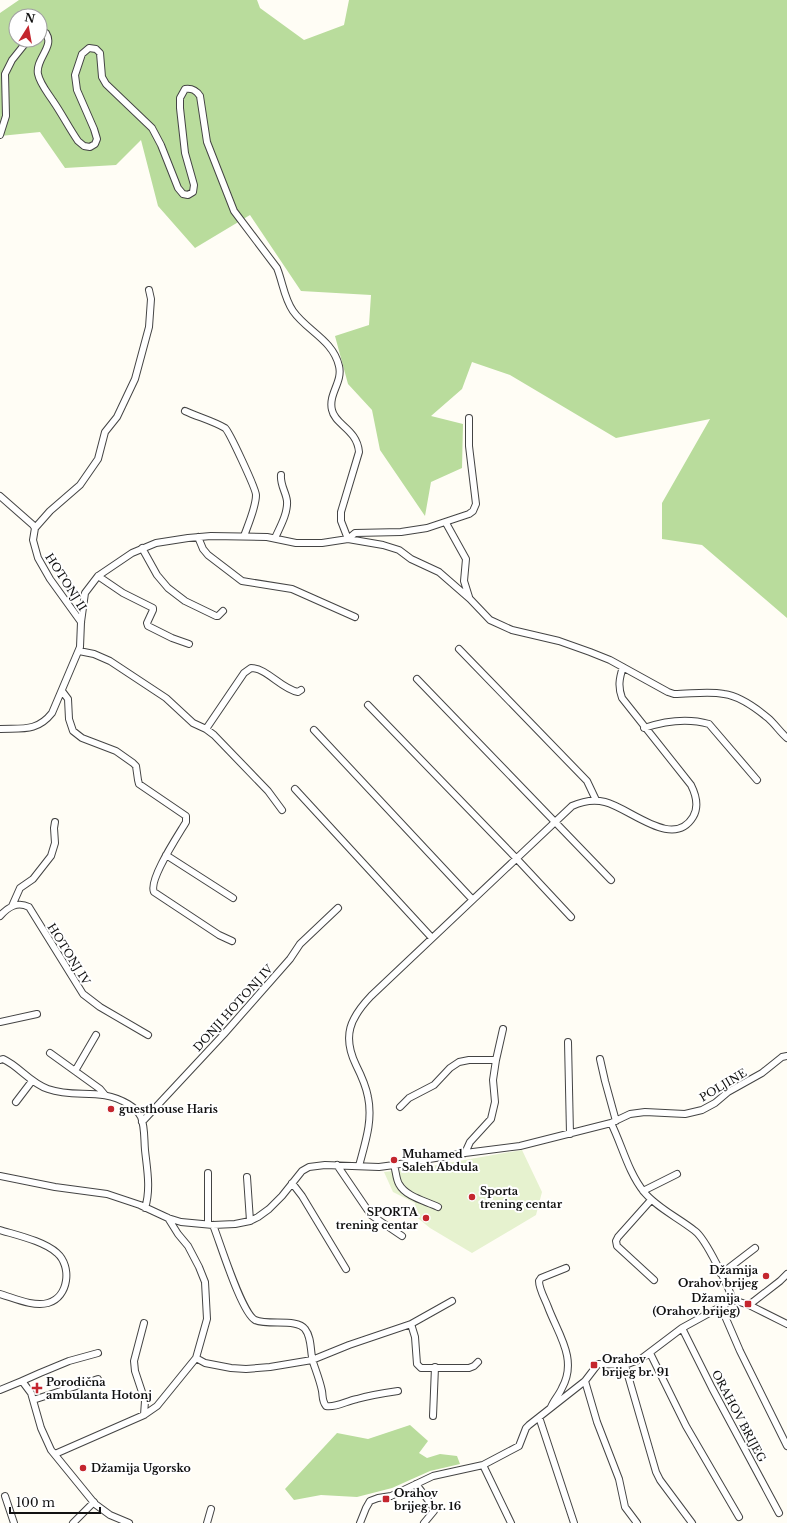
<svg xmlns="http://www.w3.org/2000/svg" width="787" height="1523" font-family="'Libre Baskerville',serif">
  <rect width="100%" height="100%" fill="#fffdf5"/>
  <path fill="#b9dc9c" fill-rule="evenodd" d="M19 0H257L260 8 304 40 344 25 349 0H787V618L702 545 662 539V503L710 419 616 438 510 375 472 362 462 389 431 416 463 424 462 468 431 482 425 516 380 450 372 410 348 384 335 336 369 325 371 295 301 291 250 215 195 248 158 206 141 140 116 165 65 168 40 132 0 136V13ZM16 16H40V40H16Z
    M410 1425 428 1441 419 1453 427 1458 440 1454 457 1456 460 1464 430 1471 392 1488 357 1497 321 1495 294 1500 285 1489 337 1433 368 1439Z"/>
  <path fill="#e6f2cf" d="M522 1150 542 1192 536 1215 472 1253 430 1228 414 1215 415 1203 393 1192 384 1172 419 1168Z"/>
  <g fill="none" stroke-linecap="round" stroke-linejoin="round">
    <g stroke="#444" stroke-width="8">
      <path id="street" d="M40 31 46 33C55 47 35 59 38 74 40 84 48 93 53 101 62 114 69 128 78 141L84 146 90 147 95 144 97 139 94 129 77 90 75 75 82 54 89 48 96 49 100 53 102 77 106 84 152 128 161 145 178 188 183 194 188 195 193 192 194 185 185 153 180 108V98L185 89C192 88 196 90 200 96L207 142 234 211 277 268C283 283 284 298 293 311 307 331 333 340 339 366 343 382 328 394 332 410 335 425 357 429 359 452L341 512V521L348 539
        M0 135 6 116 5 74 12 60 28 40
        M185 411C198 417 213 421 225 428 229 431 256 489 256 495 256 507 248 525 244 536
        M0 496 33 525 35 528 33 540 38 558 50 579 81 622
        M446 523 466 559 464 581 469 597
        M35 528 50 511 80 485 98 459 105 432 117 417 135 379 149 327 151 299 149 290
        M198 537 203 549 208 555 242 581 292 589 355 617
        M275 538C280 527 288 513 287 501 286 492 280 485 281 475
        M348 539 383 545 399 550 411 559 439 572 470 599 490 620 512 630 559 641 590 652 610 660 668 692 674 694C691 694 708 691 724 694 739 696 756 708 768 718 775 724 780 732 787 738
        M142 548 157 575 168 588 185 601 216 616H218L223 611
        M98 576 123 593 153 608V610L147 623 148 626 172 638 189 644
        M459 649 587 781 596 800
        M79 651 94 654 110 661 166 698 193 723 206 729 214 735 268 791 282 810
        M417 679 611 880
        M62 691 68 699 69 719 73 731 82 738 116 751 133 763 136 766 138 780 139 784 186 816V822C179 834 148 880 154 892L219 935 232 941
        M368 705 516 858 571 917
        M644 728C665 721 688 718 709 724L757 780
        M0 729C22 728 37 732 52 713L80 647 81 622 85 593 98 576 132 553 156 543 188 538 211 536 267 537 296 543H322L348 539 355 533 401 532 427 528 469 514 473 511 476 504 469 446V418
        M206 729 244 673 251 668C267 668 281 689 298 692L301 690
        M314 730 472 899
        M295 789 432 938
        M166 855 233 898
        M12 906 20 888 33 879 51 856 55 843 54 828 55 822
        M0 916C8 907 17 901 29 907L83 994 100 1007 148 1035
        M0 1022 37 1014
        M568 1042 570 1134
        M50 1053 100 1089 105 1095
        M600 1059 605 1081 616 1121
        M0 1060 3 1059C19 1066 30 1083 48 1089 76 1099 100 1087 128 1104 133 1107 138 1111 141 1117 145 1127 144 1139 145 1150 147 1169 151 1189 145 1208
        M75 1071 96 1035
        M16 1102 32 1081
        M400 1107 409 1098 434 1085 450 1068 459 1062 469 1060H496
        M142 1122 224 1034 290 959 300 944 338 908
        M611 1123C622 1145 628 1172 644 1192 657 1208 679 1218 695 1231 706 1239 728 1286 733 1300
        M465 1153 470 1142 491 1119 495 1102 493 1080 496 1060 503 1029
        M337 1165 371 1215 402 1236
        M394 1165C396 1171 396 1179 399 1184 406 1197 426 1201 438 1207
        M359 1166C365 1143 373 1121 368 1097 366 1086 361 1075 356 1065 342 1036 350 1018 371 996L572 806C583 801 593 799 605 802 630 808 673 850 693 817 699 807 696 795 691 785L622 698C618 687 619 679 623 667
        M0 1176 55 1187 107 1194 140 1205 168 1218 181 1222 213 1225 235 1224 250 1221 258 1217 269 1209 282 1196 302 1171 309 1167 325 1165 379 1167 394 1165 465 1153 520 1146 611 1123 630 1114 645 1112 685 1114 702 1110 715 1103 728 1092 762 1073 782 1057 787 1056
        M247 1177 250 1221
        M292 1183 302 1196 346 1269
        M643 1191 677 1174
        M651 1200 618 1237 616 1241 617 1246 654 1280
        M208 1224V1173
        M213 1225C220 1242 241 1312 255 1320 268 1326 297 1318 305 1329 312 1338 310 1351 313 1362 316 1371 320 1381 322 1391 323 1397 322 1401 326 1406 336 1408 346 1401 357 1399 370 1395 384 1393 398 1391
        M0 1230C16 1235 44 1241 57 1253 72 1266 69 1297 48 1303 33 1307 14 1298 0 1294
        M721 1274 755 1248
        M749 1305 780 1281 787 1274
        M721 1307 740 1351 787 1446
        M411 1324 415 1337 417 1364 421 1368H469L474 1366 478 1362
        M682 1328 712 1388 779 1513
        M650 1353 686 1426 739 1517
        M196 1358 205 1363 231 1368 246 1369 270 1367 312 1360 349 1345 411 1324 452 1301
        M625 1365 656 1472 660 1480 692 1523
        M22 1381 40 1373 69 1361 98 1353
        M585 1381 597 1422 619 1479 625 1507 637 1523
        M0 1390 22 1381 31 1393 41 1428 51 1450 95 1504 110 1515 129 1523
        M33 1400 98 1379
        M551 1407C554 1400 559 1395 562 1388 578 1359 558 1334 548 1307 545 1299 539 1289 539 1281L541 1278 566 1268
        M144 1415 145 1401 135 1371 134 1361 144 1323
        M433 1416 435 1367
        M539 1417 574 1523
        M55 1454 144 1415 157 1406 196 1358 207 1319 205 1282 199 1267 188 1246 178 1234 168 1218
        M483 1465 511 1523
        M416 1484 434 1508V1511L424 1523
        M5 1496 14 1523
        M73 1523 94 1502
        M207 1523 211 1509
        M360 1523 366 1508 370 1501 378 1498 391 1496 433 1476 483 1465 519 1446 526 1428 529 1425 585 1381 598 1364 625 1365 641 1359 682 1328 733 1300 749 1305 787 1324"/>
    </g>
    <use href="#street" stroke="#fff" stroke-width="6"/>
  </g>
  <g fill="#c4262e" stroke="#fff" stroke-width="1.5">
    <circle cx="111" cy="1109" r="4"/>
    <circle cx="394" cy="1160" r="4"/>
    <circle cx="472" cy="1197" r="4"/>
    <circle cx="426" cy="1218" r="4"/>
    <circle cx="766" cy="1276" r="4"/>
    <rect x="744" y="1300" width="8" height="8" rx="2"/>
    <rect x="590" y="1361" width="8" height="8" rx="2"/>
    <path d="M35 1382h4v4h4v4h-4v4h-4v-4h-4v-4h4z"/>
    <circle cx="83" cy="1468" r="4"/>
    <rect x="382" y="1495" width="8" height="8" rx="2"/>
  </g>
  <g text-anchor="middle" stroke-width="4" stroke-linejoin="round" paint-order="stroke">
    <g font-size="11" fill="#111" stroke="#fff">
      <text transform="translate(66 582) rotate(57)" y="4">HOTONJ II</text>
      <text transform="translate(69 954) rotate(58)" y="4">HOTONJ IV</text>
      <text transform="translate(233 1008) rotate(-48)" y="4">DONJI HOTONJ IV</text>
      <text transform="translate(723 1085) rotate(-31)" y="4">POLJINE</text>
      <text transform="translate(739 1416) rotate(62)" y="4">ORAHOV BRIJEG</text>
    </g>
    <g font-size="11" font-weight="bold" fill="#111" stroke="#fff" text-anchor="start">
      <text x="119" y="1113">guesthouse Haris</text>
      <text x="402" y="1158">Muhamed<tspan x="402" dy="13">Saleh Abdula</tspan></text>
      <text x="480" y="1195">Sporta<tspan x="480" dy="13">trening centar</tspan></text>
      <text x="418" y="1216" text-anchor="end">SPORTA<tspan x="418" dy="13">trening centar</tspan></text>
      <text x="758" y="1274" text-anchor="end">Džamija<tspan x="758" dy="13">Orahov brijeg</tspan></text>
      <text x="740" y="1302" text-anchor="end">Džamija<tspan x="740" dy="13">(Orahov brijeg)</tspan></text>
      <text x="602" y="1363">Orahov<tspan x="602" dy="13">brijeg br. 91</tspan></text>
      <text x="46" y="1386">Porodična<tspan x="46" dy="13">ambulanta Hotonj</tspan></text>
      <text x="91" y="1472">Džamija Ugorsko</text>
      <text x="394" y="1497">Orahov<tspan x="394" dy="13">brijeg br. 16</tspan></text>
    </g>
  </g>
  <g transform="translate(28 28) rotate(11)"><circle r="19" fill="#ffffff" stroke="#a0a0a0"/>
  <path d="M0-3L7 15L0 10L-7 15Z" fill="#c4262e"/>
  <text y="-6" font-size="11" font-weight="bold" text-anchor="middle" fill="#111111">N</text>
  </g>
  <path d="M10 1507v6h90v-6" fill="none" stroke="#111111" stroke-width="2"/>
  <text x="16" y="1507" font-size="12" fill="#111111" stroke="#ffffff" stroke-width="3" paint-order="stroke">100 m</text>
</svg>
